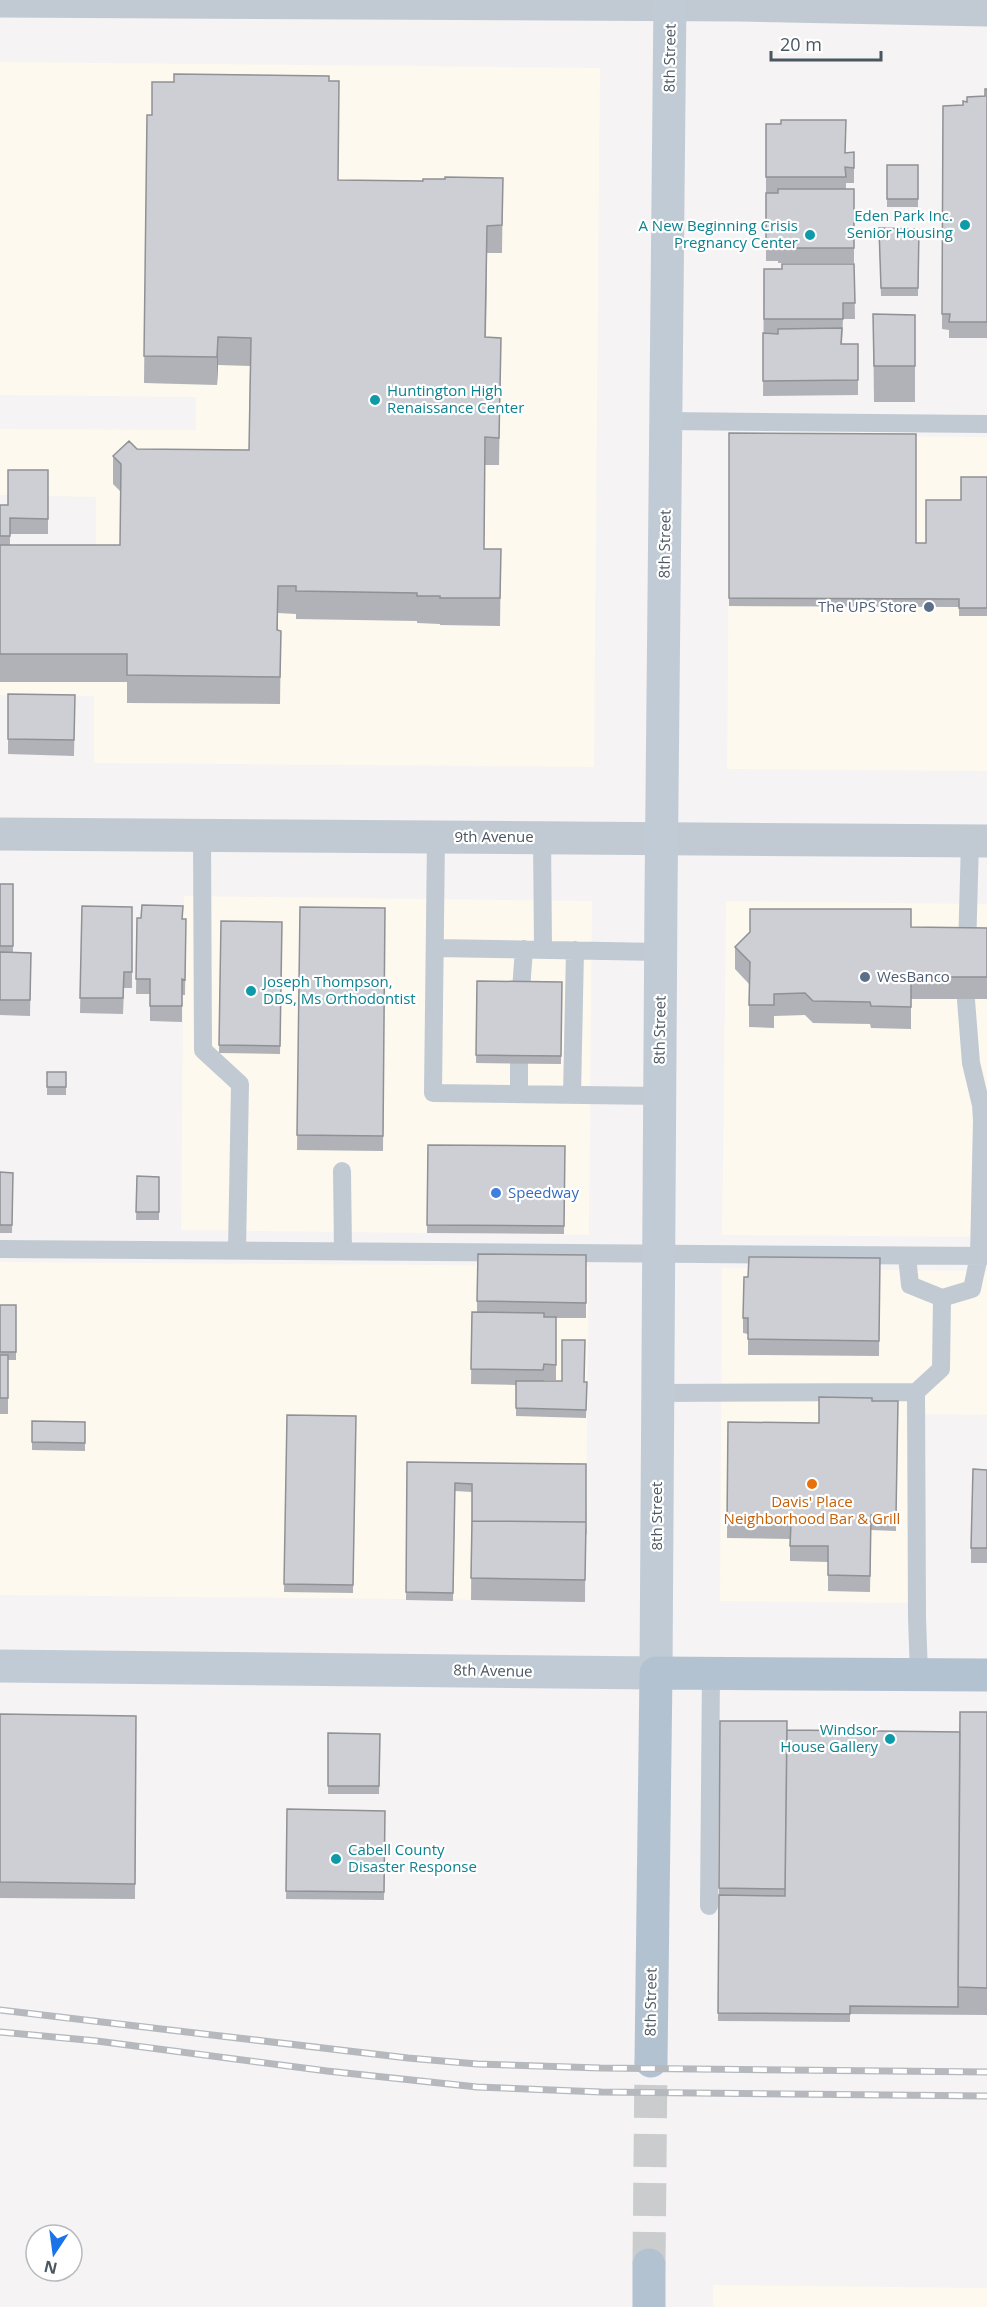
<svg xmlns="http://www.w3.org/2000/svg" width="987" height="2307" font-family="'Open Sans',sans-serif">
  <rect width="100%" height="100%" fill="#f5f3f3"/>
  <path fill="#fdf9ef" d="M0 62 600 68 594 767 94 763V696L0 695V562L96 563V497L0 495V429L196 430V397L0 395Z
    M730 435 987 437V771L727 769Z
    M184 896 592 901 589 1235 181 1230Z
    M726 901 987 904V1237L722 1235Z
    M0 1262 589 1266 585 1601 0 1595Z
    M722 1268 987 1271V1415L921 1414 919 1603 720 1601Z
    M713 2285 987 2288V2307H713Z"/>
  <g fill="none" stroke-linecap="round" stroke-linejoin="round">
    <path stroke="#caccce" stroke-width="33" stroke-dasharray="33 16" stroke-linecap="butt" d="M649 2265 651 2061"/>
    <path stroke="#c1cad2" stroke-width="18" d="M666 421 987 424
      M202 835 203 1050 240 1084 237 1250
      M542 836 543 949
      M436 837 433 1093 659 1096
      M435 948 660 952
      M967 950 970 841
      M521 990 524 949
      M519 1094V1063
      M572 1095 575 950
      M342 1171 343 1251
      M0 1249 987 1256
      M907 1256 910 1285 942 1298
      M916 1392 941 1369 942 1298 972 1289 979 1256 982 1120 981 1105 971 1063 966 1000
      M657 1393 916 1392 917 1617 919 1675
      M709 1906 711 1673"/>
    <path stroke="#c1cad2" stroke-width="33" d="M0 1 739 5 987 10
      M0 834 987 841"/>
    <path stroke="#c1cbd6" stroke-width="33" d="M0 1666 656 1673 661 896 670 0"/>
    <path stroke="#b3c2d1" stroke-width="33" d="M651 2061 656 1673 987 1675
      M649 2307V2265"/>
    <g stroke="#b5b8bd" stroke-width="7">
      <path id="rail" d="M0 2010 408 2058 477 2064 600 2068 987 2072
        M0 2032 97 2041 327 2071 477 2087 601 2092 987 2096"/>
    </g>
    <use href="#rail" stroke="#fff" stroke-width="4.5" stroke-dasharray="14" stroke-linecap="butt"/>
  </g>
  <path fill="#b0b2b7" d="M329 81 338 180 423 181 445 179 503 178 502 253H487L486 337 501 338 499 465H485L484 549H501L500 626 440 625V624L417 623V621L296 619V614L278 613V630L281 631 280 704 127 703V682H0V490V505H8L48 470V534H10V545H120L121 492 113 484V456L137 449 249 450 250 366 218 365 217 385 144 383 147 115H152Z
    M987 89V338H949V330L942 329 943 106 963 105 967 102 985 96Z
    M766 124 846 153 854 152V183H846V189H854V263H778V261H766V193H778H766Z
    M887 165H918V207H887Z
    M919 229 918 296H881L879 236Z
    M854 264 855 319H843L842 344H858V395L763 396 764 269H782Z
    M873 314 915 315V402H874Z
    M729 433 916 543H926L961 500 987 477V616H959V607L729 606Z
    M8 694 75 695 74 756 8 754Z
    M0 884H13V952L31 953 30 1016 0 1015Z
    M82 906 132 907V988H124L123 1014 80 1013Z
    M300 907 385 908 383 1151 297 1150Z
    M137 918 183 919 186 935 185 995H182V1022L150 1021V994H136Z
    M221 921 282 922 280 1054 219 1053Z
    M911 927 987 928V999H911V1029L871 1028 870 1024 813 1023 805 1015 774 1016V1028L749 1027V984L735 969V947Z
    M477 981 562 982 561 1064 476 1063Z
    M47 1072H66V1095H47Z
    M428 1145 565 1146 564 1234 427 1233Z
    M0 1172 13 1173 12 1233H0Z
    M137 1176 159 1177V1220H136Z
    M586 1255V1318H556V1380H544V1381L587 1382 586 1418 516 1416V1385L471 1384 472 1312H477V1301Z
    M880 1258 879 1356 748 1355V1334L743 1333V1318L748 1277Z
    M0 1305H16V1360H8V1414H0Z
    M872 1401H898L896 1531 871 1530 870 1592 828 1591V1562L790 1561V1539L727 1538 728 1422 819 1423Z
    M287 1415 356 1416 353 1593 284 1592Z
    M32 1421 85 1422V1451L32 1450Z
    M407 1462 586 1464 585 1602 471 1600 472 1492 455 1491 453 1601 406 1600Z
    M987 1470V1563H971V1548Z
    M987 1712V2015L850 2014V2022L718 2021 720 1721 787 1730 960 1732Z
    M0 1714 136 1716 135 1899 0 1898Z
    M328 1733 380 1734 379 1794H328Z
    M287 1809 385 1811 384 1900 286 1899Z"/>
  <path fill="#909195" d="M218 337V365L217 385V357Z"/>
  <path fill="#cdcfd5" stroke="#909195" stroke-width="1.5" d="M174 74 329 76V81H339L338 180 423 181V179H445V177L503 178 502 225 487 226 485 337 501 338 499 438 485 437 484 549H501L500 598H440V596H417V593L296 591V586H278L277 630 281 631 280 677 127 675V654H0V545H120L121 464 113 456 129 441 137 449 249 450 251 338 218 337 217 357 144 356 147 115H152V82H174Z
    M985 89H987V322H949L950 314H942L943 106 963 105V101L967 102V97L985 96Z
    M781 120H846L845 153 854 152V168L845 167 846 177H766V124H781Z
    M887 165H918V199H887Z
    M778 189H854V248H778V246H766V193H778Z
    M879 228 919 229 918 288H881Z
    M782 264H854L855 303H843V319H764V269H782Z
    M873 314 915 315V366H874Z
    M842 328 841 344H858V380L763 381V333L778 334V329Z
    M729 433 916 434V543H926V500H961V477H987V608H959V599L729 598Z
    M8 470H48V519L10 518V536H0V505H8Z
    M8 694 75 695 74 740 8 739Z
    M0 884H13V946H0Z
    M142 905 183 906 182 919H186L185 980 182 979V1006H150V979H136L137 918H141Z
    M82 906 132 907V972H124L123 998H80Z
    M300 907 385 908 383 1136 297 1135Z
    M750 909H911V927L987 928V977H911V1007L871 1006 870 1002 813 1001 805 993 774 994V1005H749L750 962 735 947 750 932Z
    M221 921 282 922 280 1046 219 1045Z
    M0 952 31 953 30 1000H0Z
    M477 981 562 982 561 1056 476 1055Z
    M47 1072H66V1087H47Z
    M428 1145 565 1146 564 1226 427 1225Z
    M0 1172 13 1173 12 1225H0Z
    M137 1176 159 1177V1212H136Z
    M478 1254 586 1255V1303L477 1301Z
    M749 1257 880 1258 879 1341 748 1339V1318H743L744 1277H748Z
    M0 1305H16V1352H0Z
    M472 1312 544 1313V1317H556V1365L544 1364 543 1370 471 1369Z
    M562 1340H585L584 1382H587L586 1410 516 1408V1381H562Z
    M0 1355H8V1398H0Z
    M819 1397 872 1398V1401H898L896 1515H871L870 1576 828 1575V1546H790L791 1523 727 1522 728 1422 819 1423Z
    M287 1415 356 1416 353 1585 284 1584Z
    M32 1421 85 1422V1443L32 1442Z
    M407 1462 586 1464V1534V1522L472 1521V1484L455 1483 453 1593 406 1592Z
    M973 1469 987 1470V1548H971Z
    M472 1521 586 1522 585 1580 471 1578Z
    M960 1712H987V1988L958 1987Z
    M0 1714 136 1716 135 1884 0 1882Z
    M720 1721H787L785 1889 719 1888Z
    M787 1730 960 1732 958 2007 850 2006V2014L718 2013 719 1895 785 1896Z
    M328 1733 380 1734 379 1786H328Z
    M287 1809 385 1811 384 1892 286 1891Z"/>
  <g fill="#0f9aa8" stroke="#fff" stroke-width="2">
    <circle cx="965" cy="225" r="6"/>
    <circle cx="810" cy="235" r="6"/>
    <circle cx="375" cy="400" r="6"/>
    <circle cx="251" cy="991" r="6"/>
    <circle cx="890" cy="1739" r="6"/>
    <circle cx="336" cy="1859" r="6"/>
  </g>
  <g fill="#5c6f8a" stroke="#fff" stroke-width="2">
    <circle cx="929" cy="607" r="6"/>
    <circle cx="865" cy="977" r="6"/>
  </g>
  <circle fill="#3f7fe0" stroke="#fff" stroke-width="2" cx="496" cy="1193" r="6"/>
  <circle fill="#e8710a" stroke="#fff" stroke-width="2" cx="812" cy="1484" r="6"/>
  <g text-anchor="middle" stroke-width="4.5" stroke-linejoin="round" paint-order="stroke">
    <g font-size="15" fill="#4a5661" stroke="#fff">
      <text transform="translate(670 58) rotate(-89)" y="5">8th Street</text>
      <text transform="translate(665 544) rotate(-89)" y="5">8th Street</text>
      <text x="494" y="842">9th Avenue</text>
      <text transform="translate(660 1030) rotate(-89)" y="5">8th Street</text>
      <text transform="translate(657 1516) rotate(-90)" y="5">8th Street</text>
      <text transform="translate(493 1671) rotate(1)" y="5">8th Avenue</text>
      <text transform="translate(651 2002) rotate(-89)" y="5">8th Street</text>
    </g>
    <g font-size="15" fill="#0d838f" stroke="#fff" text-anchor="end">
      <text x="953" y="221">Eden Park Inc.<tspan x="953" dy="17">Senior Housing</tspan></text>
      <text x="798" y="231">A New Beginning Crisis<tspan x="798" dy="17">Pregnancy Center</tspan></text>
      <text x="387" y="396" text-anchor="start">Huntington High<tspan x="387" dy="17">Renaissance Center</tspan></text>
      <text x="263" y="987" text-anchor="start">Joseph Thompson,<tspan x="263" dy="17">DDS, Ms Orthodontist</tspan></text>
      <text x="878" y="1735">Windsor<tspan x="878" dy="17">House Gallery</tspan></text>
      <text x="348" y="1855" text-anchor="start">Cabell County<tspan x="348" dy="17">Disaster Response</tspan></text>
    </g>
    <g font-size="15" fill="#4e5e75" stroke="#fff" text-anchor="end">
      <text x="917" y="612">The UPS Store</text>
      <text x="877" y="982" text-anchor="start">WesBanco</text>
    </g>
    <g font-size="15" fill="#366cbe" stroke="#fff" text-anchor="start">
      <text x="508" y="1198">Speedway</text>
    </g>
    <g font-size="15" fill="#c56008" stroke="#fff">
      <text x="812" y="1507">Davis' Place<tspan x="812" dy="17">Neighborhood Bar &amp; Grill</tspan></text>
    </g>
  </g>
  <g transform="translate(54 2253) rotate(193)"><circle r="28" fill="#ffffff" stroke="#b7bbc0" stroke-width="1.5"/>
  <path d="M0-4.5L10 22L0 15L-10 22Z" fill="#1a73e8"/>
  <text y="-9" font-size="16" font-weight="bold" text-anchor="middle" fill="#4a5661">N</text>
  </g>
  <path d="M771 51v9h110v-9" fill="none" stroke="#4a5661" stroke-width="3"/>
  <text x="780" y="51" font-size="18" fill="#4a5661" stroke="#ffffff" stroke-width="4.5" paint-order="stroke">20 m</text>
</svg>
